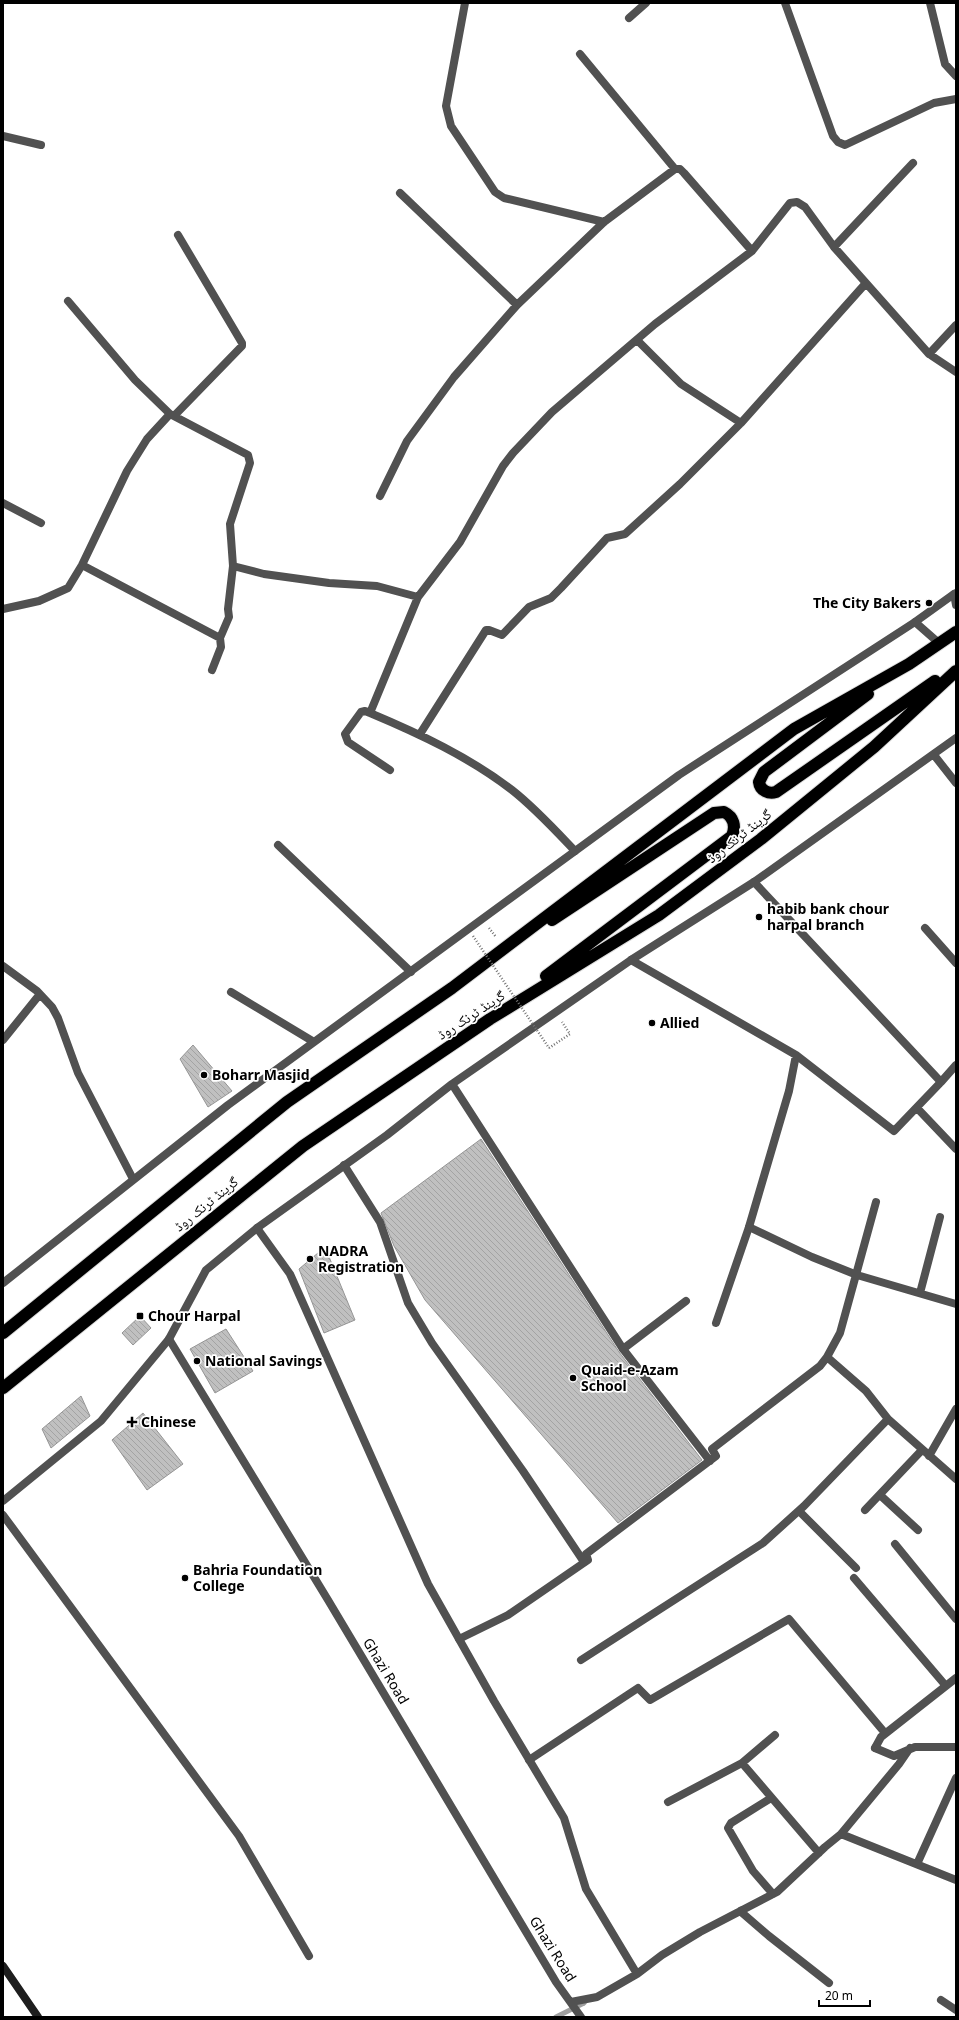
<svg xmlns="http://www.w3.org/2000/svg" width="959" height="2020" font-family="'Noto Sans','Noto Naskh Arabic',sans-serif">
  <defs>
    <pattern id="building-back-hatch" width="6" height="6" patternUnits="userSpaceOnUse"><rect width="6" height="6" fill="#c0c0c0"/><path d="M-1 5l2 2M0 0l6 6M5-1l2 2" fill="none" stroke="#a3a3a3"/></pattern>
  </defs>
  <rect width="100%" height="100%" fill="#fff"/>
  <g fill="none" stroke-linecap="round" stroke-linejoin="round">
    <path stroke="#9f9f9f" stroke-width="5" d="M556 2017 584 2003"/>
  </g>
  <path fill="url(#building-back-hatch)" stroke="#959595" d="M193 1045 232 1091 208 1107 180 1059Z
    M481 1139 619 1352 702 1460 618 1523 425 1300 394 1246 381 1213Z
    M325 1247 355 1320 324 1333 299 1269Z
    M140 1316 151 1328 133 1345 122 1333Z
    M226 1329 253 1371 215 1393 190 1349Z
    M81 1396 90 1416 51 1448 42 1429Z
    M143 1413 183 1464 147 1490 112 1440Z"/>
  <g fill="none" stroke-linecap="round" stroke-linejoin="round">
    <g stroke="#dbdbdb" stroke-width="14">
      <path id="highway" d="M868 694 764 772 759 782C760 791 769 794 776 792L935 681
        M546 976 732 836C736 826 734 817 724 812L714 813 552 920
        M3 1333 287 1102 452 988 794 729 909 664 956 632
        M3 1388 303 1146 490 1019 659 915 761 839 874 747 956 671"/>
    </g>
    <path stroke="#737373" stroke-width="2.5" stroke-dasharray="1 2" stroke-linecap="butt" d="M489 928 496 937
      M549 1048 570 1034 562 1022"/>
    <path stroke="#515151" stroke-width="8" d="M956 593 954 594 956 605
      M934 755 956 783
      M278 845 411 972
      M231 992 314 1042
      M452 1084 623 1349 710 1461
      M3 1283 228 1105 679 775 915 622 940 644
      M920 1293 940 1217
      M716 1323 749 1227 812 1257 857 1275 956 1304
      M827 1357 866 1391 888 1419 956 1479
      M929 1456 956 1409
      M880 1495 918 1530
      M3 1501 101 1421 169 1339 206 1270 257 1228 387 1135 452 1084 631 960 754 882 956 738
      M865 1510 922 1450
      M799 1511 856 1568
      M895 1544 956 1619
      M854 1578 946 1686
      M459 1639 508 1615 588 1560 586 1554 716 1456 712 1449 820 1366 827 1357 840 1333 876 1202
      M581 1660 763 1543 804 1506 888 1419
      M875 1748 881 1737 956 1678
      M529 1760 638 1688 650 1700 789 1619 885 1733"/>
    <path stroke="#515151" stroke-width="8" d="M465 3 446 106 451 126 495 192 504 198 604 222
      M785 3 833 136 838 142 845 145 934 103 956 99
      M930 3 945 64 956 76
      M629 18 646 3
      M580 54 675 169
      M3 136 41 145
      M400 193 517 305
      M834 247 913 163
      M68 301 135 380 170 414
      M637 340 681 384 741 423
      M929 354 956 325
      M174 416 242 346V343L178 235
      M380 496 407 441 454 377 517 305 604 222 675 169H680L684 173 752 251
      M3 503 41 523
      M82 565 220 638
      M3 609 39 601 68 588 82 565 127 471 147 439 170 414 248 455 250 463 230 524 233 566 264 574 329 583 377 586 418 597
      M915 622 954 594
      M212 670 221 647 220 638 229 617 228 609 233 566
      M370 713 418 597 460 542 503 466 513 453 552 412 655 324 752 251 790 203 797 202 805 207 834 247 929 354 956 372
      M420 734 486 630H489L502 635 504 633 529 607 551 598 561 588 607 538 625 534 680 484 741 423 866 283
      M390 770 348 742 345 734 361 712 365 711 370 713C420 734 469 757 512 790 535 808 555 830 575 851
      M754 882 941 1082 894 1131 796 1055
      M925 928 956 963
      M631 960 796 1055 789 1091 749 1227
      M3 966 37 991 52 1007 58 1018 78 1073 133 1179
      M3 1040 40 994
      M941 1082 956 1065
      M917 1108 956 1149
      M344 1165 380 1222 408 1303 432 1343 523 1471 584 1562
      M257 1228 290 1274 428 1584 494 1701 564 1818 586 1889 637 1974
      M169 1339 328 1600 556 1982 581 2017
      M623 1349 686 1301
      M3 1515 239 1836 309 1956
      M875 1748 894 1756 915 1747H956
      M742 1763 819 1853
      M771 1798 731 1823 728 1828 753 1871 773 1894
      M668 1802 742 1763 775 1735
      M841 1834 956 1880
      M917 1864 956 1778
      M740 1911 769 1936 829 1983
      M941 2000 956 2010
      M571 2002 597 1997 637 1974 662 1955 700 1932 777 1892 825 1847 841 1834 899 1764 910 1748"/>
    <path stroke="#1e1e1e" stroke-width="8" d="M3 1966 38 2017"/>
    <use href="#highway" stroke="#000" stroke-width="12"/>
    <path stroke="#737373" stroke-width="2.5" stroke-dasharray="1 2" stroke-linecap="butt" d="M473 936 549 1048"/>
  </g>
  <g fill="#000" stroke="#fff" stroke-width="1.5">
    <circle cx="929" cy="603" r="4"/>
    <circle cx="759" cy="917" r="4"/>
    <circle cx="652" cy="1023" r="4"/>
    <circle cx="204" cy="1075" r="4"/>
    <circle cx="310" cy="1259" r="4"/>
    <rect x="136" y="1312" width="8" height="8" rx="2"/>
    <circle cx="197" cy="1361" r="4"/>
    <circle cx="573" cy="1378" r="4"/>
    <path d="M130 1416h4v4h4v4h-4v4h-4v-4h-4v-4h4z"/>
    <circle cx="185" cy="1578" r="4"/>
  </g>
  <g text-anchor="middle" stroke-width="3.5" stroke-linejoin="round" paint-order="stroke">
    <g font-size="14" font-weight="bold" fill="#000" stroke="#fff" text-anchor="start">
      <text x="921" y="608" text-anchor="end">The City Bakers</text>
      <text x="767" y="914">habib bank chour<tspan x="767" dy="16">harpal branch</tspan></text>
      <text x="660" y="1028">Allied</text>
      <text x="212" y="1080">Boharr Masjid</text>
      <text x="318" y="1256">NADRA<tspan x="318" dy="16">Registration</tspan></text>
      <text x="148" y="1321">Chour Harpal</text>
      <text x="205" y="1366">National Savings</text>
      <text x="581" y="1375">Quaid-e-Azam<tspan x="581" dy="16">School</tspan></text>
      <text x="141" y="1427">Chinese</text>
      <text x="193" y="1575">Bahria Foundation<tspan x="193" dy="16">College</tspan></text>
    </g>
    <g font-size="14" fill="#000" stroke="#fff">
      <text transform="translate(739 836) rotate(-38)" y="5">گرینڈ ٹرنک روڈ</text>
      <text transform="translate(471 1015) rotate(-33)" y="5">گرینڈ ٹرنک روڈ</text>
      <text transform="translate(206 1204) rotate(-39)" y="5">گرینڈ ٹرنک روڈ</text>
      <text transform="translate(386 1671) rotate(59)" y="5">Ghazi Road</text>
      <text transform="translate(553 1949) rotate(58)" y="5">Ghazi Road</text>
    </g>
  </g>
  <rect width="959" height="2020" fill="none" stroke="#000000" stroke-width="8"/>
  <path d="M819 2000v6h51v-6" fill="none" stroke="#000000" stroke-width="2"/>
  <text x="825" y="2000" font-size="12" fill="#000000" stroke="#ffffff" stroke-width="3" paint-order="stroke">20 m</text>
</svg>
